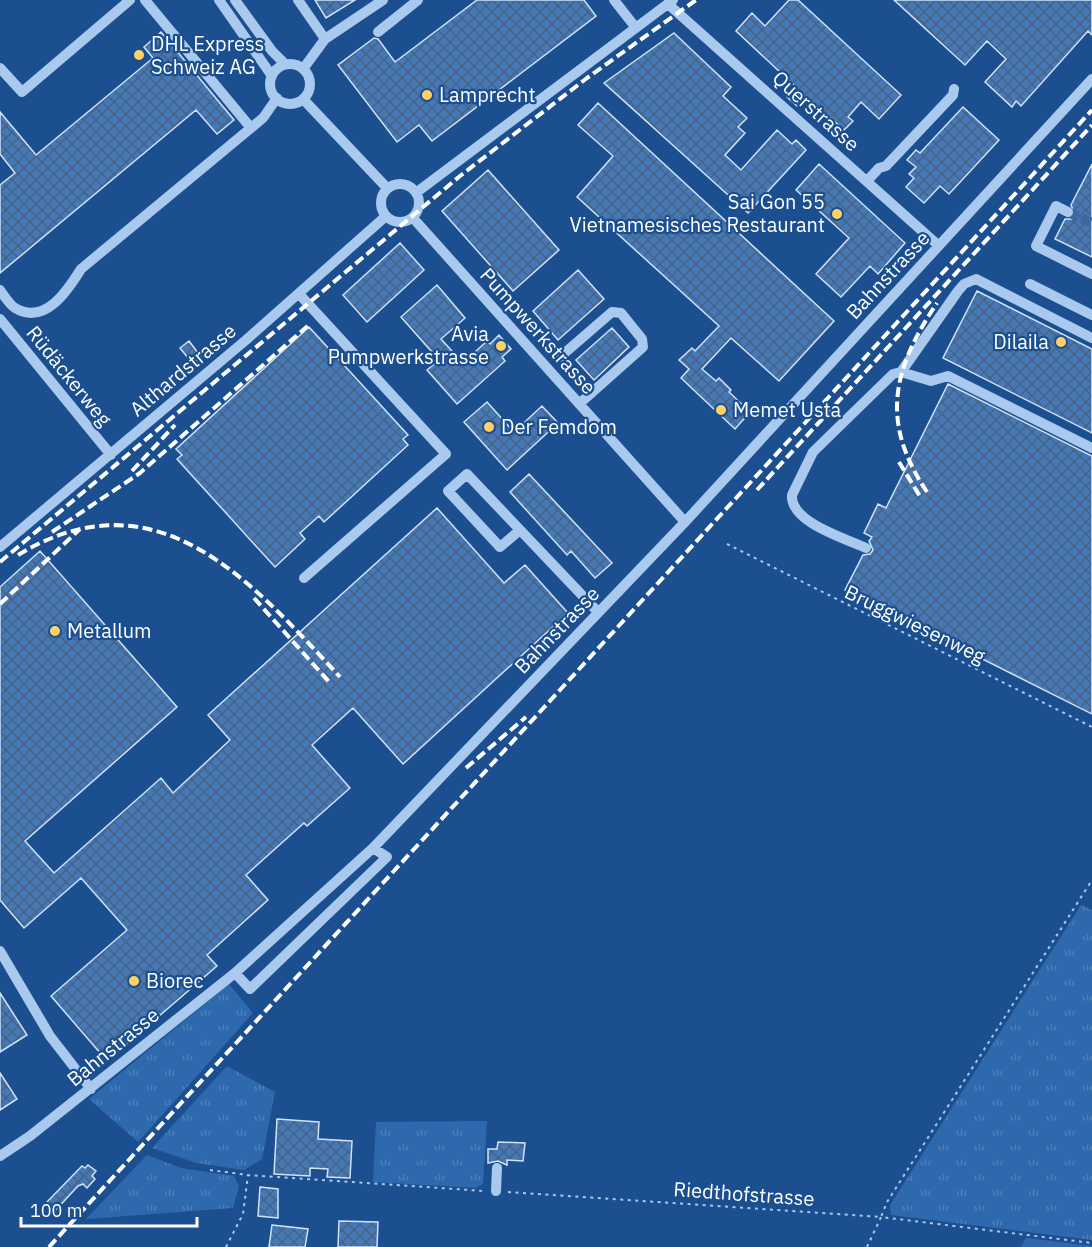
<svg xmlns="http://www.w3.org/2000/svg" width="1092" height="1247" font-family="'IBM Plex Sans',sans-serif">
  <defs>
    <pattern id="grass-tufts" width="24" height="20" patternUnits="userSpaceOnUse" patternTransform="scale(1.5)"><rect width="24" height="20" fill="#2e69ad"/><path d="M3 7l-1-3M5 7V3M7 7l1-3M15 17l-1-3M17 17v-4M19 17l1-3" fill="none" stroke="#4d80b9"/></pattern>
    <pattern id="building-cross-hatch" width="8" height="8" patternUnits="userSpaceOnUse" patternTransform="scale(1.5)"><rect width="8" height="8" fill="#4478b7"/><path d="M0 0l8 8M0 8l8-8" fill="none" stroke="#486282"/></pattern>
  </defs>
  <rect width="100%" height="100%" fill="#1b4f8f"/>
  <path fill="url(#grass-tufts)" d="M1081 905 1092 910V1240L891 1215 890 1205Z
    M229 984 253 1013 138 1142 89 1099Z
    M227 1066 275 1092 262 1159 244 1170 196 1163 152 1148Z
    M487 1121 483 1184 476 1188 373 1182 376 1122Z
    M147 1155 181 1168 234 1176 239 1186 233 1208 86 1219Z
    M1026 1238 1092 1246V1247H1021Z"/>
  <path fill="url(#building-cross-hatch)" stroke="#cfe3fa" stroke-width="1.5" d="M315 0H355L326 18Z
    M477 0H584L596 16 432 141 419 125 397 142 338 65 374 38 378 39 395 62Z
    M789 0H798L901 95 879 119 861 102 848 117 853 121 844 130 806 96 797 106 787 97 796 87 736 31 752 13 765 26Z
    M894 0H1092V35L1088 31 1021 106 1016 101 1012 107 985 82 1006 59 987 41 965 65Z
    M161 32 234 120 217 134 196 110 0 273V185L15 173 0 154V112L36 155 153 58 144 47Z
    M674 33 731 87 723 96 747 118 738 127 745 133 725 155 741 170 777 130 792 144 796 140 806 150 748 213 604 83Z
    M598 103 834 321 779 381 731 338 702 369 716 381 719 378 731 390 729 392 750 412 735 429 681 378 689 369 679 360 692 348 695 351 719 326 577 197 613 156 578 125Z
    M963 107 999 140 949 194 940 186 924 203 906 187 914 178 909 174 916 167 907 160 916 150 920 153Z
    M819 164 905 243 878 274 870 266 841 297 816 274 849 238 796 190Z
    M1092 164V257L1055 239 1065 219H1072L1075 215 1071 205Z
    M488 170 559 250 513 291 442 211Z
    M400 243 424 270 367 322 343 295Z
    M578 270 604 299 558 340 533 311Z
    M437 285 465 318 441 339 463 363 487 341 490 344 499 335 511 349 502 357 505 361 457 404 427 370 439 360 401 317Z
    M977 291 1092 349V433L943 358Z
    M309 327 408 435 403 439 408 445 324 522 319 516 300 533 305 539 275 567 177 459 182 455 176 449Z
    M612 328 629 347 594 380 576 360Z
    M189 341 201 357 193 364 180 348Z
    M948 384 1092 456V714L845 590 863 555 870 554 873 550 869 541 872 537 864 533 878 504 886 508Z
    M487 402 514 432 542 406 558 423 507 470 464 422Z
    M529 474 612 563 595 578 571 551 567 555 510 492Z
    M437 508 504 583 525 565 568 613 403 764 353 708 312 745 350 788 307 826 304 823 246 875 268 900 207 955 217 966 107 1061 51 996 127 930 81 878 24 928 0 900V587L40 551 177 707 25 841 54 873 161 778 173 793 230 740 208 715Z
    M0 993 27 1035 0 1052Z
    M0 1073 17 1099 0 1110Z
    M277 1119 319 1122 318 1139 352 1141 350 1178 327 1177 328 1169 310 1168V1176L274 1174Z
    M498 1142 525 1143 523 1161 507 1160V1165L498 1161 488 1163V1149H497Z
    M88 1165 96 1171 92 1176 95 1179 87 1188 83 1184 78 1186 55 1211 47 1202 82 1166 85 1168Z
    M260 1187 278 1189V1218L258 1216Z
    M339 1221 378 1222 377 1247H338Z
    M272 1225 308 1229 305 1247H269Z"/>
  <g fill="none" stroke-linecap="round" stroke-linejoin="round">
    <path stroke="#3d69a0" stroke-width="10" stroke-dasharray="10 5" stroke-linecap="butt" d="M1068 212 1092 223"/>
    <path stroke="#a9c9ee" stroke-width="2" stroke-dasharray="3 4.5" stroke-linecap="butt" d="M727 544 1092 727
      M210 1170 248 1175 484 1191
      M508 1192 881 1217 887 1202 1092 880
      M226 1247 243 1214 248 1175
      M867 1247 881 1217 1092 1243"/>
    <path stroke="#a9c9ee" stroke-width="10" d="M145 0 251 128
      M219 0 272 76
      M235 0 272 51 285 64
      M298 0 325 39 303 69
      M614 0 636 28
      M668 4 939 246
      M378 32 418 0
      M325 39 383 0
      M270 84a20 20 0 1 1 40 0a20 20 0 1 1-40 0Z
      M0 68 22 92 130 0
      M303 99 387 188
      M867 181 879 168 886 166 953 95 954 89
      M381 203a19 19 0 1 1 38 0a19 19 0 1 1-38 0Z
      M417 192 673 0
      M1068 212 1056 206 1036 246 1092 274
      M413 218 685 522
      M1030 284 1092 315
      M0 290C4 296 10 305 15 308 45 326 68 290 81 269L263 118 277 98
      M299 294 446 454 304 578
      M0 319 111 455
      M560 357 612 312 621 313 642 339 643 347 579 404
      M901 372 958 291 964 284 976 279 1092 338
      M520 530 500 547 448 491 467 474 598 612
      M0 547 246 340 386 216
      M866 548C844 538 790 522 792 495L813 452 893 374 901 372 931 381 948 376 1092 448
      M0 951 50 1036 91 1089
      M235 973 250 989 387 857 373 848
      M0 1156 30 1136 235 973 373 848 685 522 1092 79
      M496 1191 497 1168"/>
    <path stroke="#fff" stroke-width="4" stroke-dasharray="10 4.5" stroke-linecap="butt" d="M899 462 921 498
      M132 471 175 425
      M757 490 1092 125
      M927 492C880 422 892 370 937 303
      M52 532 140 473 311 323
      M18 555C157 471 251 581 340 677
      M0 562 460 176 587 78 696 0
      M254 598 331 684
      M0 604 80 529
      M466 768 526 717
      M49 1247 1092 110"/>
  </g>
  <g fill="#ffd166" stroke="#1b4f8f" stroke-width="2">
    <circle cx="139" cy="55" r="6"/>
    <circle cx="427" cy="95" r="6"/>
    <circle cx="837" cy="214" r="6"/>
    <circle cx="1061" cy="342" r="6"/>
    <circle cx="501" cy="346" r="6"/>
    <circle cx="721" cy="410" r="6"/>
    <circle cx="489" cy="427" r="6"/>
    <circle cx="55" cy="631" r="6"/>
    <circle cx="134" cy="981" r="6"/>
  </g>
  <g text-anchor="middle" stroke-width="4.5" stroke-linejoin="round" paint-order="stroke">
    <g font-size="20" fill="#fff" stroke="#1b4f8f" text-anchor="start">
      <text x="151" y="51">DHL Express<tspan x="151" dy="23">Schweiz AG</tspan></text>
      <text x="439" y="102">Lamprecht</text>
      <text x="825" y="209" text-anchor="end">Sai Gon 55<tspan x="825" dy="23">Vietnamesisches Restaurant</tspan></text>
      <text x="489" y="341" text-anchor="end">Avia<tspan x="489" dy="23">Pumpwerkstrasse</tspan></text>
      <text x="1049" y="349" text-anchor="end">Dilaila</text>
      <text x="733" y="417">Memet Usta</text>
      <text x="501" y="434">Der Femdom</text>
      <text x="67" y="638">Metallum</text>
      <text x="146" y="988">Biorec</text>
    </g>
    <g font-size="20" fill="#fff" stroke="#1b4f8f">
      <text transform="translate(816 111) rotate(42)" y="7">Querstrasse</text>
      <text transform="translate(888 275) rotate(-47)" y="7">Bahnstrasse</text>
      <text transform="translate(538 331) rotate(48)" y="7">Pumpwerkstrasse</text>
      <text transform="translate(183 370) rotate(-40)" y="7">Althardstrasse</text>
      <text transform="translate(69 376) rotate(51)" y="7">Rüdäckerweg</text>
      <text transform="translate(915 624) rotate(26)" y="7">Bruggwiesenweg</text>
      <text transform="translate(557 630) rotate(-46)" y="7">Bahnstrasse</text>
      <text transform="translate(113 1047) rotate(-39)" y="7">Bahnstrasse</text>
      <text transform="translate(744 1194) rotate(4)" y="7">Riedthofstrasse</text>
    </g>
  </g>
  <path d="M21 1217v9h176v-9" fill="none" stroke="#ffffff" stroke-width="3"/>
  <text x="30" y="1217" font-size="18" fill="#ffffff" stroke="#1b4f8f" stroke-width="4.5" paint-order="stroke">100 m</text>
</svg>
